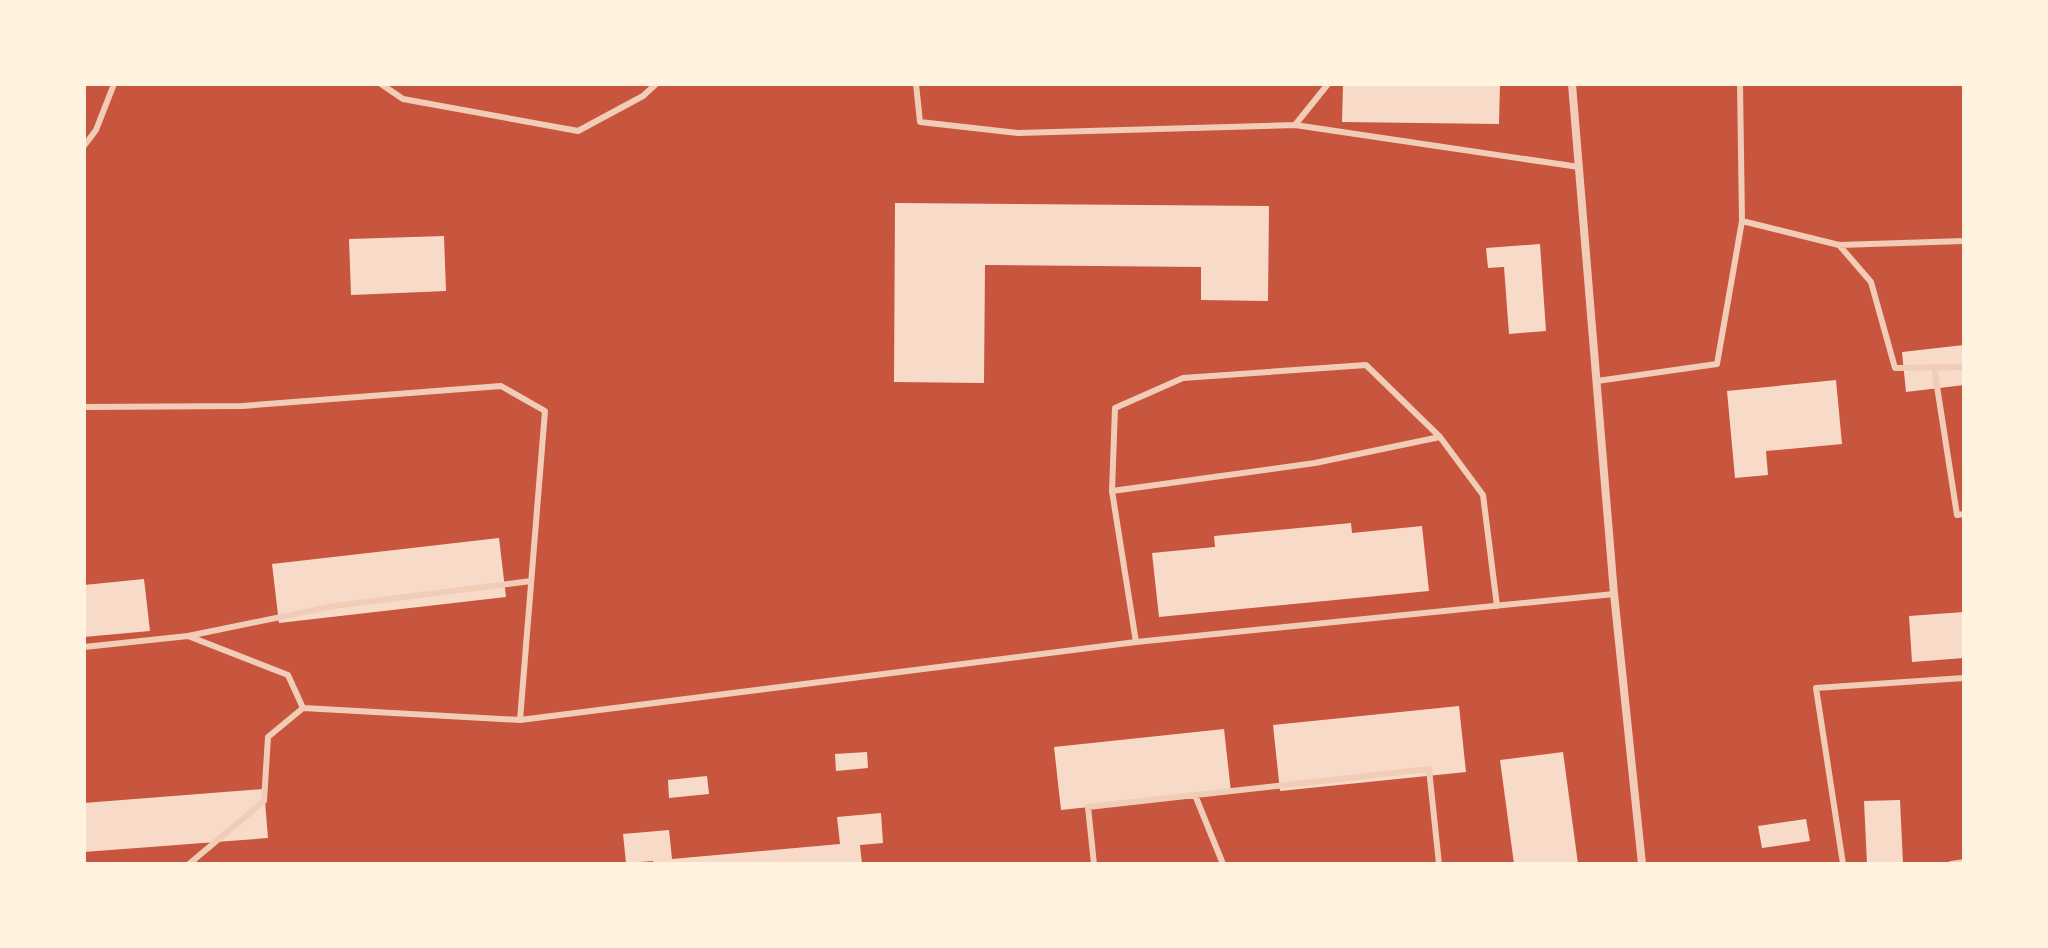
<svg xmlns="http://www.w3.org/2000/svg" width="2048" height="948" font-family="Inter,sans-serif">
  <rect width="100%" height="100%" fill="#c8553d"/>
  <path fill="#f7dbc8" d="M1343 84H1500L1499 124 1342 122Z
    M895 203 1269 206 1268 301 1201 300V267L985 265 984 383 894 382Z
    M444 236 446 291 351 295 349 239Z
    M1540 244 1546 331 1509 334 1504 267 1488 268 1486 248Z
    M1964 345V385L1906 392 1902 352Z
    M1836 380 1842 444 1766 451 1768 475 1735 478 1727 391Z
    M1351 523 1352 533 1422 526 1429 591 1159 617 1152 553 1215 547 1214 536Z
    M499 538 506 597 279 623 272 564Z
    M144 579 150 631 84 637V585Z
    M1964 612V658L1912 662 1909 616Z
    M1459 706 1466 772 1280 791 1273 725Z
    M1224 729 1231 792 1061 810 1054 747Z
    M867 752 868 768 836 771 835 754Z
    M1563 752 1578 864H1514L1500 760Z
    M707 776 709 794 669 798 668 780Z
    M264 789 268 838 84 852V803Z
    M1900 800 1903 864H1867L1864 801Z
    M881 813 883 843 860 845 862 864H653V861L626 863 623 834 669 830 672 859 840 844 837 817Z
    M1806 819 1810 841 1762 848 1758 826Z"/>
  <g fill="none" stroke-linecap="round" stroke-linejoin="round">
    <path stroke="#f1ccb7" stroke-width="6" d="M381 84 403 99 578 131 643 96 656 84
      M916 84 920 122 1018 133 1295 125 1328 84
      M1295 125 1579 167
      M84 146 96 130 114 84
      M1742 221 1839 245 1964 241
      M1839 245 1871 282 1895 368 1964 367
      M1934 367 1957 515 1964 514
      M1597 381 1717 364 1742 221 1740 84
      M84 407 242 406 501 386 545 411 520 720
      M1112 491 1315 463 1440 437
      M188 636 334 606 531 581
      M1136 642 1112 491 1115 408 1183 378 1366 365 1440 437 1483 495 1497 606
      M84 647 188 636 288 675 303 708 520 720 1136 642 1614 594
      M1195 795 1223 864
      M189 864 264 801 268 737 303 708
      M1094 864 1088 807 1429 769 1439 864
      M1843 864 1816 688 1964 678
      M1951 864 1964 862"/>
    <path stroke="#f1ccb7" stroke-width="8" d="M1572 84 1614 594 1642 864"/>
  </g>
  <rect width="2048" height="948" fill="none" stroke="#fff3e0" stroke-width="172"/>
</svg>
